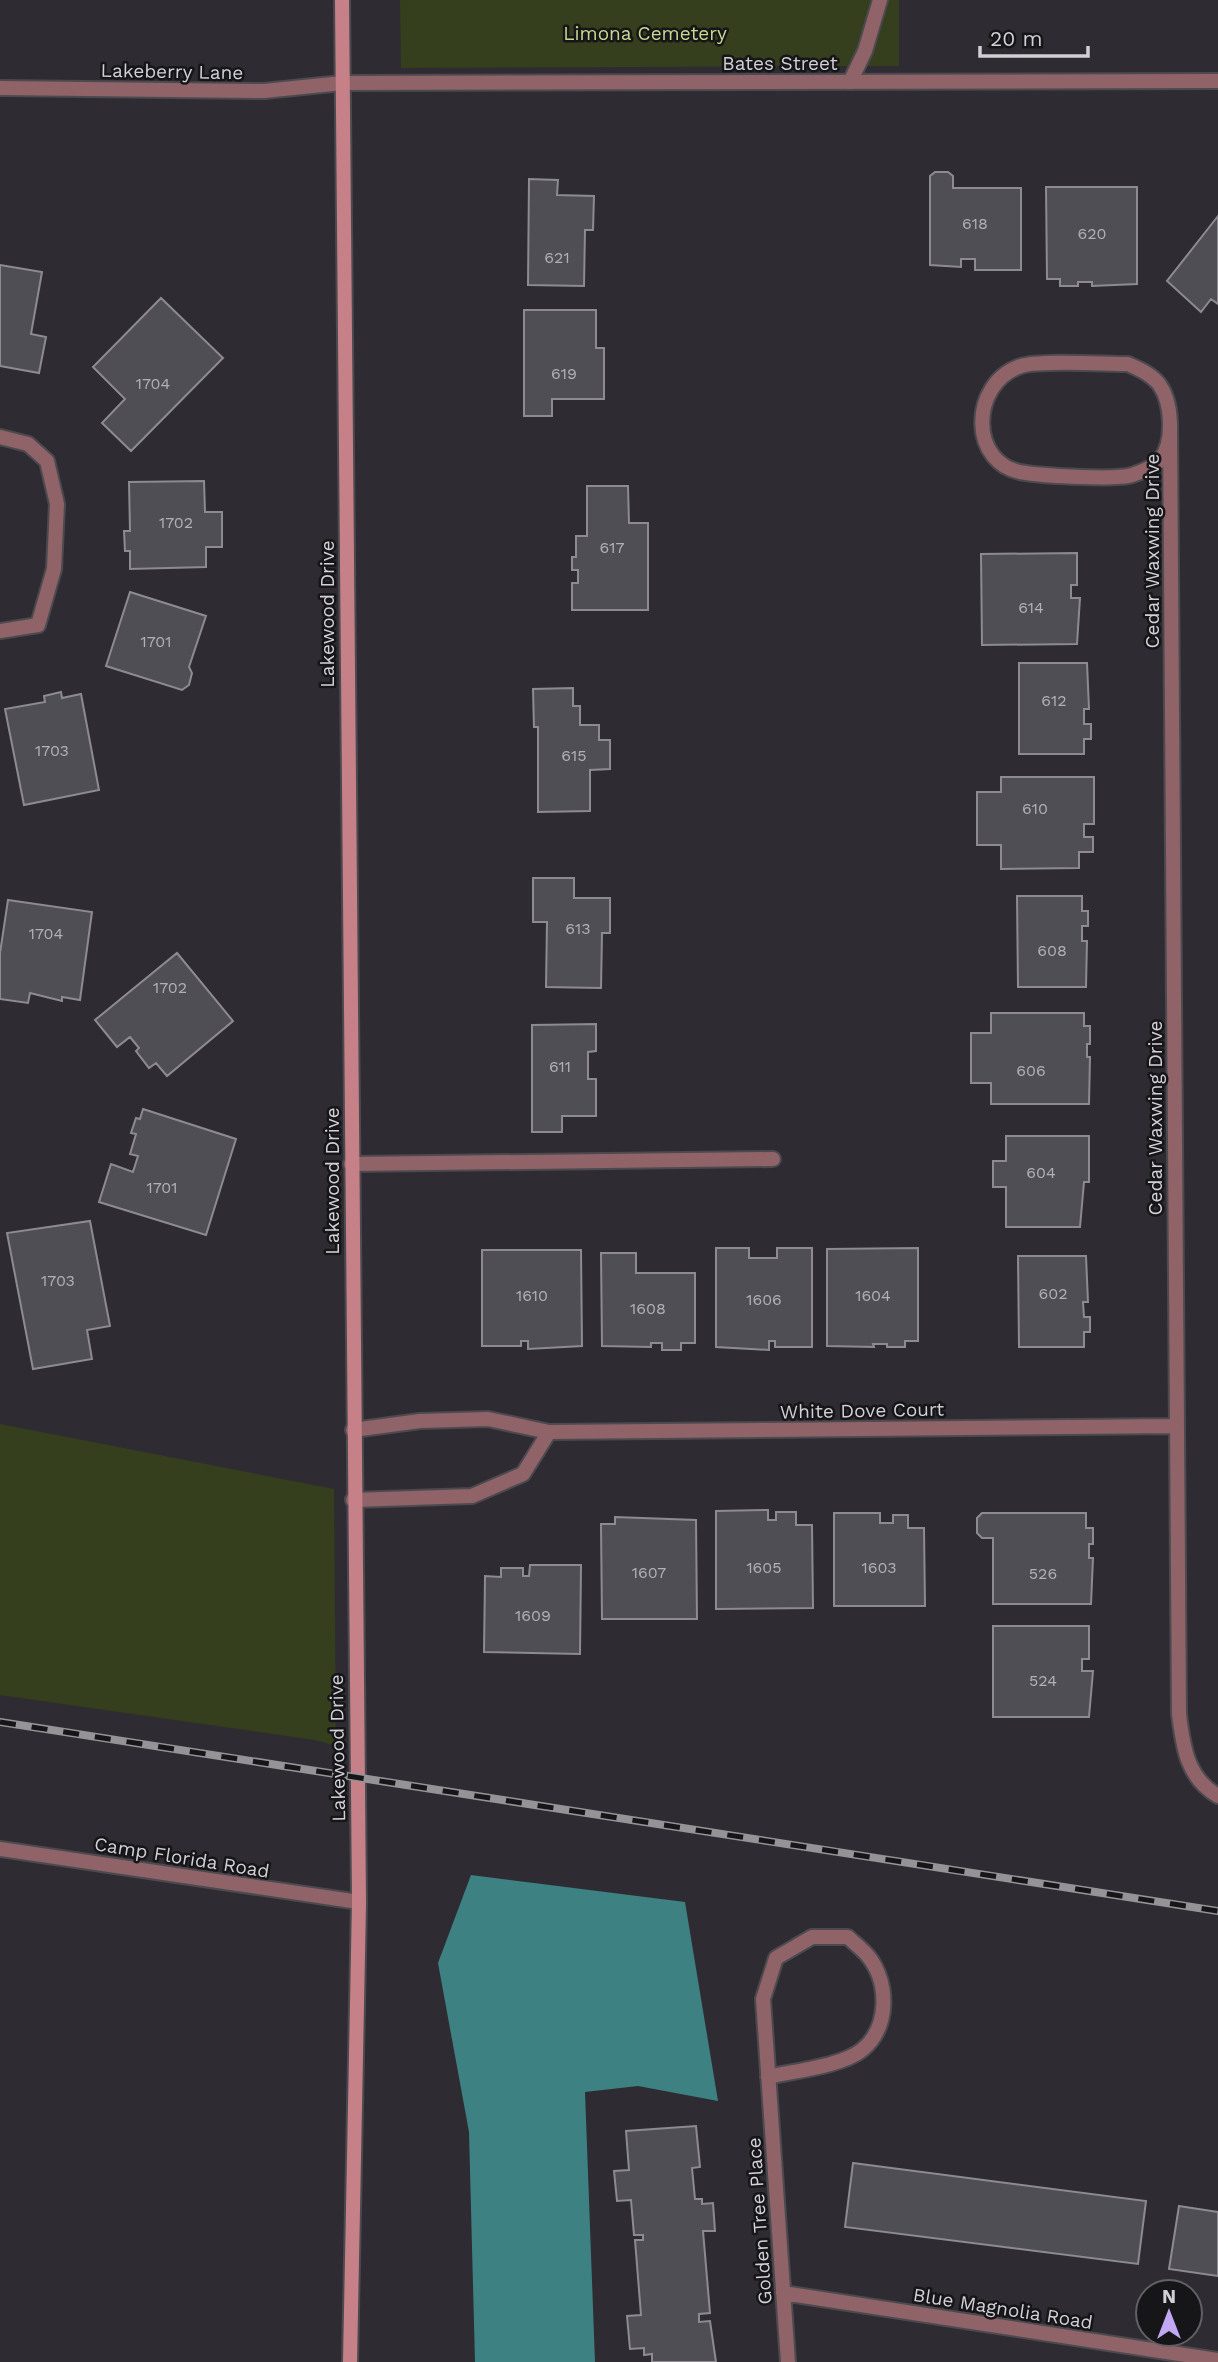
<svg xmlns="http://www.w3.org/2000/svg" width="1218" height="2362" font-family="'Work Sans',sans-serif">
  <rect width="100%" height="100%" fill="#2e2c32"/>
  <path fill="#353e1d" d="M400 0H899V66L401 68Z
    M0 1424 334 1489 336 1746 315 1740 0 1695Z"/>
  <path fill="#3d8183" d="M471 1875 685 1902 718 2101 638 2086 585 2092 595 2362H475L469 2132 438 1963Z"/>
  <path fill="#504e55" stroke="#8d8a92" stroke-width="2" d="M935 172H948L953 176V188H1021V270H975V259H961V267L930 265V176Z
    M529 179 558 180 557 195 594 196 593 230H585L584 286 528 285Z
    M1046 187H1137V284L1092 286V282H1078V286H1060V279H1047Z
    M1218 216V304L1211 299 1201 312 1167 281Z
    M0 265 42 272 31 334 46 337 39 373 0 366Z
    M161 298 223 358 131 451 102 423 125 399 93 367Z
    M524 310H596V348H604V399H552V416H524Z
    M204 481 205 512H222V547H206V567L130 569V551H125L124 531H130L129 482Z
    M587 486H628L629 523H648V610H572V583H578V570H572V557H576V536H587Z
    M1077 553V585H1071V598H1080L1077 644 982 645 981 554Z
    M130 592 206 616 189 667 192 673 189 685 182 690 106 666Z
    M1019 663H1087L1089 709H1084V724H1091V739H1084V754H1019Z
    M573 688V706H580V725H599V740H610V769L590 770V811L538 812V727H534L533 689Z
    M61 692 62 698 81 694 99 790 24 805 5 709 45 702 44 696Z
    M1001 777H1094V824H1084V837H1093V852H1079V868L1001 869V845H977V792H1001Z
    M533 878H574V898H610V933H602L601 988 546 987 547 922H533Z
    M1017 896H1082V911H1088V926H1082V941H1087L1086 987H1018Z
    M8 900 92 912 80 1000 62 997V1001L30 993 28 1003 0 999V953Z
    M177 953 233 1021 167 1076 156 1063 149 1068 136 1051 139 1048 130 1037 117 1047 95 1020Z
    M991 1013H1084V1026H1090V1044H1087V1057H1090L1089 1104H991V1083H971V1033H991Z
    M596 1024V1051L588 1052V1079H596V1116H562V1132H532V1025Z
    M143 1109 236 1139 206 1235 99 1202 111 1164 133 1172 138 1156 130 1154 136 1134 131 1133 136 1118 140 1119Z
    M1006 1136H1089V1182H1084L1080 1227H1006V1187H993V1161H1006Z
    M90 1221 110 1326 87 1330 92 1359 33 1369 7 1233Z
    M716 1248H749V1258H777V1248H812V1347H775V1341H769V1350L716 1347Z
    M918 1248V1341H905V1347H887V1344H873L874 1347 827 1346V1249Z
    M482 1250H581L582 1346 528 1349V1341H521V1346H482Z
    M601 1253H636V1273H695V1343H681V1350H662V1343H651V1347L602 1346Z
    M1018 1256H1086L1088 1302H1083L1084 1317H1090V1332H1084V1347H1019Z
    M768 1510V1520H776V1512H796V1525H812L813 1608 716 1609V1511Z
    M834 1513H880V1523H893V1515H908V1528H924L925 1606H834Z
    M982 1513H1086V1528H1093V1544H1089V1558H1093L1091 1604H993V1538H982L977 1533V1518Z
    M615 1517 696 1520 697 1619H602L601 1524H615Z
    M530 1565H581L580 1654 484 1652 485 1576 501 1577V1568H523V1576H529Z
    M993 1626H1089V1659H1082V1671H1093L1089 1717H993Z
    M696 2126 700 2167 692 2168 695 2199H702V2204L713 2203 715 2231H703L710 2313 699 2314V2322L710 2321 716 2362H652V2354L644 2355V2348L630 2349 627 2316 641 2315 635 2240H643V2235H634L631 2200 617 2201 614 2171 629 2170 626 2131Z
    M853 2163 1146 2201 1138 2264 845 2227Z
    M1179 2206 1218 2212V2276L1169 2269Z"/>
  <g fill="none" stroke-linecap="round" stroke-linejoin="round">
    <g stroke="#4c4a4f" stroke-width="18">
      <path id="lane" d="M850 82 865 51 880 0
        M351 1164 773 1159"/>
    </g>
    <g stroke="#4c4a4f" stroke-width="18">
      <path id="street" d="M0 88 264 91 342 83 1218 81
        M1128 364C1139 369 1151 374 1159 384 1172 402 1175 442 1160 460 1154 467 1141 472 1132 475 1115 480 1047 476 1026 473 968 467 969 383 1021 366 1040 360 1104 364 1128 364Z
        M1170 425 1179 1714C1183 1747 1187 1778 1218 1796
        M0 437 28 444 47 461 57 504 54 569 38 625 0 631
        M353 1430 420 1421 488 1419 549 1432 1176 1426
        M353 1500 472 1496 523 1474 549 1432
        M0 1849 359 1902
        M768 2077C794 2071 842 2066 862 2050 890 2027 889 1982 868 1956 862 1949 854 1943 848 1937H812L776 1958 763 1999 788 2362
        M783 2293 1218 2360"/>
    </g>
    <g stroke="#4c4a4f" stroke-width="18">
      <path id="secondary" d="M342 0 359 1902 350 2362"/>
    </g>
    <use href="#lane" stroke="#8f6367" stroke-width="14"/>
    <use href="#street" stroke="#8f6367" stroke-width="14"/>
    <use href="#secondary" stroke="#c68088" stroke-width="14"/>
    <g stroke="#959398" stroke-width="8">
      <path id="rail" d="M0 1722 1218 1911"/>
    </g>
    <use href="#rail" stroke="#161518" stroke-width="5" stroke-dasharray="16" stroke-linecap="butt"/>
  </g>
  <g text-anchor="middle" stroke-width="5" stroke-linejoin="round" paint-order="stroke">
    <g font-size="16" fill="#b2b0b5">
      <text x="975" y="229">618</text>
      <text x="1092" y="239">620</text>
      <text x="557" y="263">621</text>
      <text x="564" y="379">619</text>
      <text x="153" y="389">1704</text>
      <text x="176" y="528">1702</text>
      <text x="612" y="553">617</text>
      <text x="1031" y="613">614</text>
      <text x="156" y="647">1701</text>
      <text x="1054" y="706">612</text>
      <text x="52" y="756">1703</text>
      <text x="574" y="761">615</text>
      <text x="1035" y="814">610</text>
      <text x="578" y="934">613</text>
      <text x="46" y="939">1704</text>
      <text x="1052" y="956">608</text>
      <text x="170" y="993">1702</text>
      <text x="560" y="1072">611</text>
      <text x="1031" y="1076">606</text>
      <text x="1041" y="1178">604</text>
      <text x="162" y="1193">1701</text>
      <text x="58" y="1286">1703</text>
      <text x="1053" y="1299">602</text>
      <text x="532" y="1301">1610</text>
      <text x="873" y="1301">1604</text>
      <text x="764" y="1305">1606</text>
      <text x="648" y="1314">1608</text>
      <text x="764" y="1573">1605</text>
      <text x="879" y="1573">1603</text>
      <text x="649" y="1578">1607</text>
      <text x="1043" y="1579">526</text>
      <text x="533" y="1621">1609</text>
      <text x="1043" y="1686">524</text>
    </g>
    <g font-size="19" fill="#c5d98f" stroke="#161518">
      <text x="645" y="40">Limona Cemetery</text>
    </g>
    <g font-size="19" fill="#d2d0d5" stroke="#161518">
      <text x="780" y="70">Bates Street</text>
      <text transform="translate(172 71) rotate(1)" y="7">Lakeberry Lane</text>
      <text transform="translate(1152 551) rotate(-90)" y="7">Cedar Waxwing Drive</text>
      <text transform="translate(327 614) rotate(-90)" y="7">Lakewood Drive</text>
      <text transform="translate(1155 1118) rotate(-90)" y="7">Cedar Waxwing Drive</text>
      <text transform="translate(332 1181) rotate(-90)" y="7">Lakewood Drive</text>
      <text transform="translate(862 1410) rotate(-1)" y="7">White Dove Court</text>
      <text transform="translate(337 1748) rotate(-91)" y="7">Lakewood Drive</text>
      <text transform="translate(182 1857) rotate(9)" y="7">Camp Florida Road</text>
      <text transform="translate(759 2221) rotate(-94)" y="7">Golden Tree Place</text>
      <text transform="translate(1003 2308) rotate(9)" y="7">Blue Magnolia Road</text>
    </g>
  </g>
  <g transform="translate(1169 2313)"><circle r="33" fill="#161518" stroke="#616064" stroke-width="2"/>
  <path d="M0-5L12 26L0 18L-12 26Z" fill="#c2a7f2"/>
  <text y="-10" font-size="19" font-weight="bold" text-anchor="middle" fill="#d2d0d5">N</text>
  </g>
  <path d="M980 46v10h108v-10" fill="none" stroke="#d2d0d5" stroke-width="3.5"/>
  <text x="990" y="46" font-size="21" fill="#d2d0d5" stroke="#161518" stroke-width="5" paint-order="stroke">20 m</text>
</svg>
